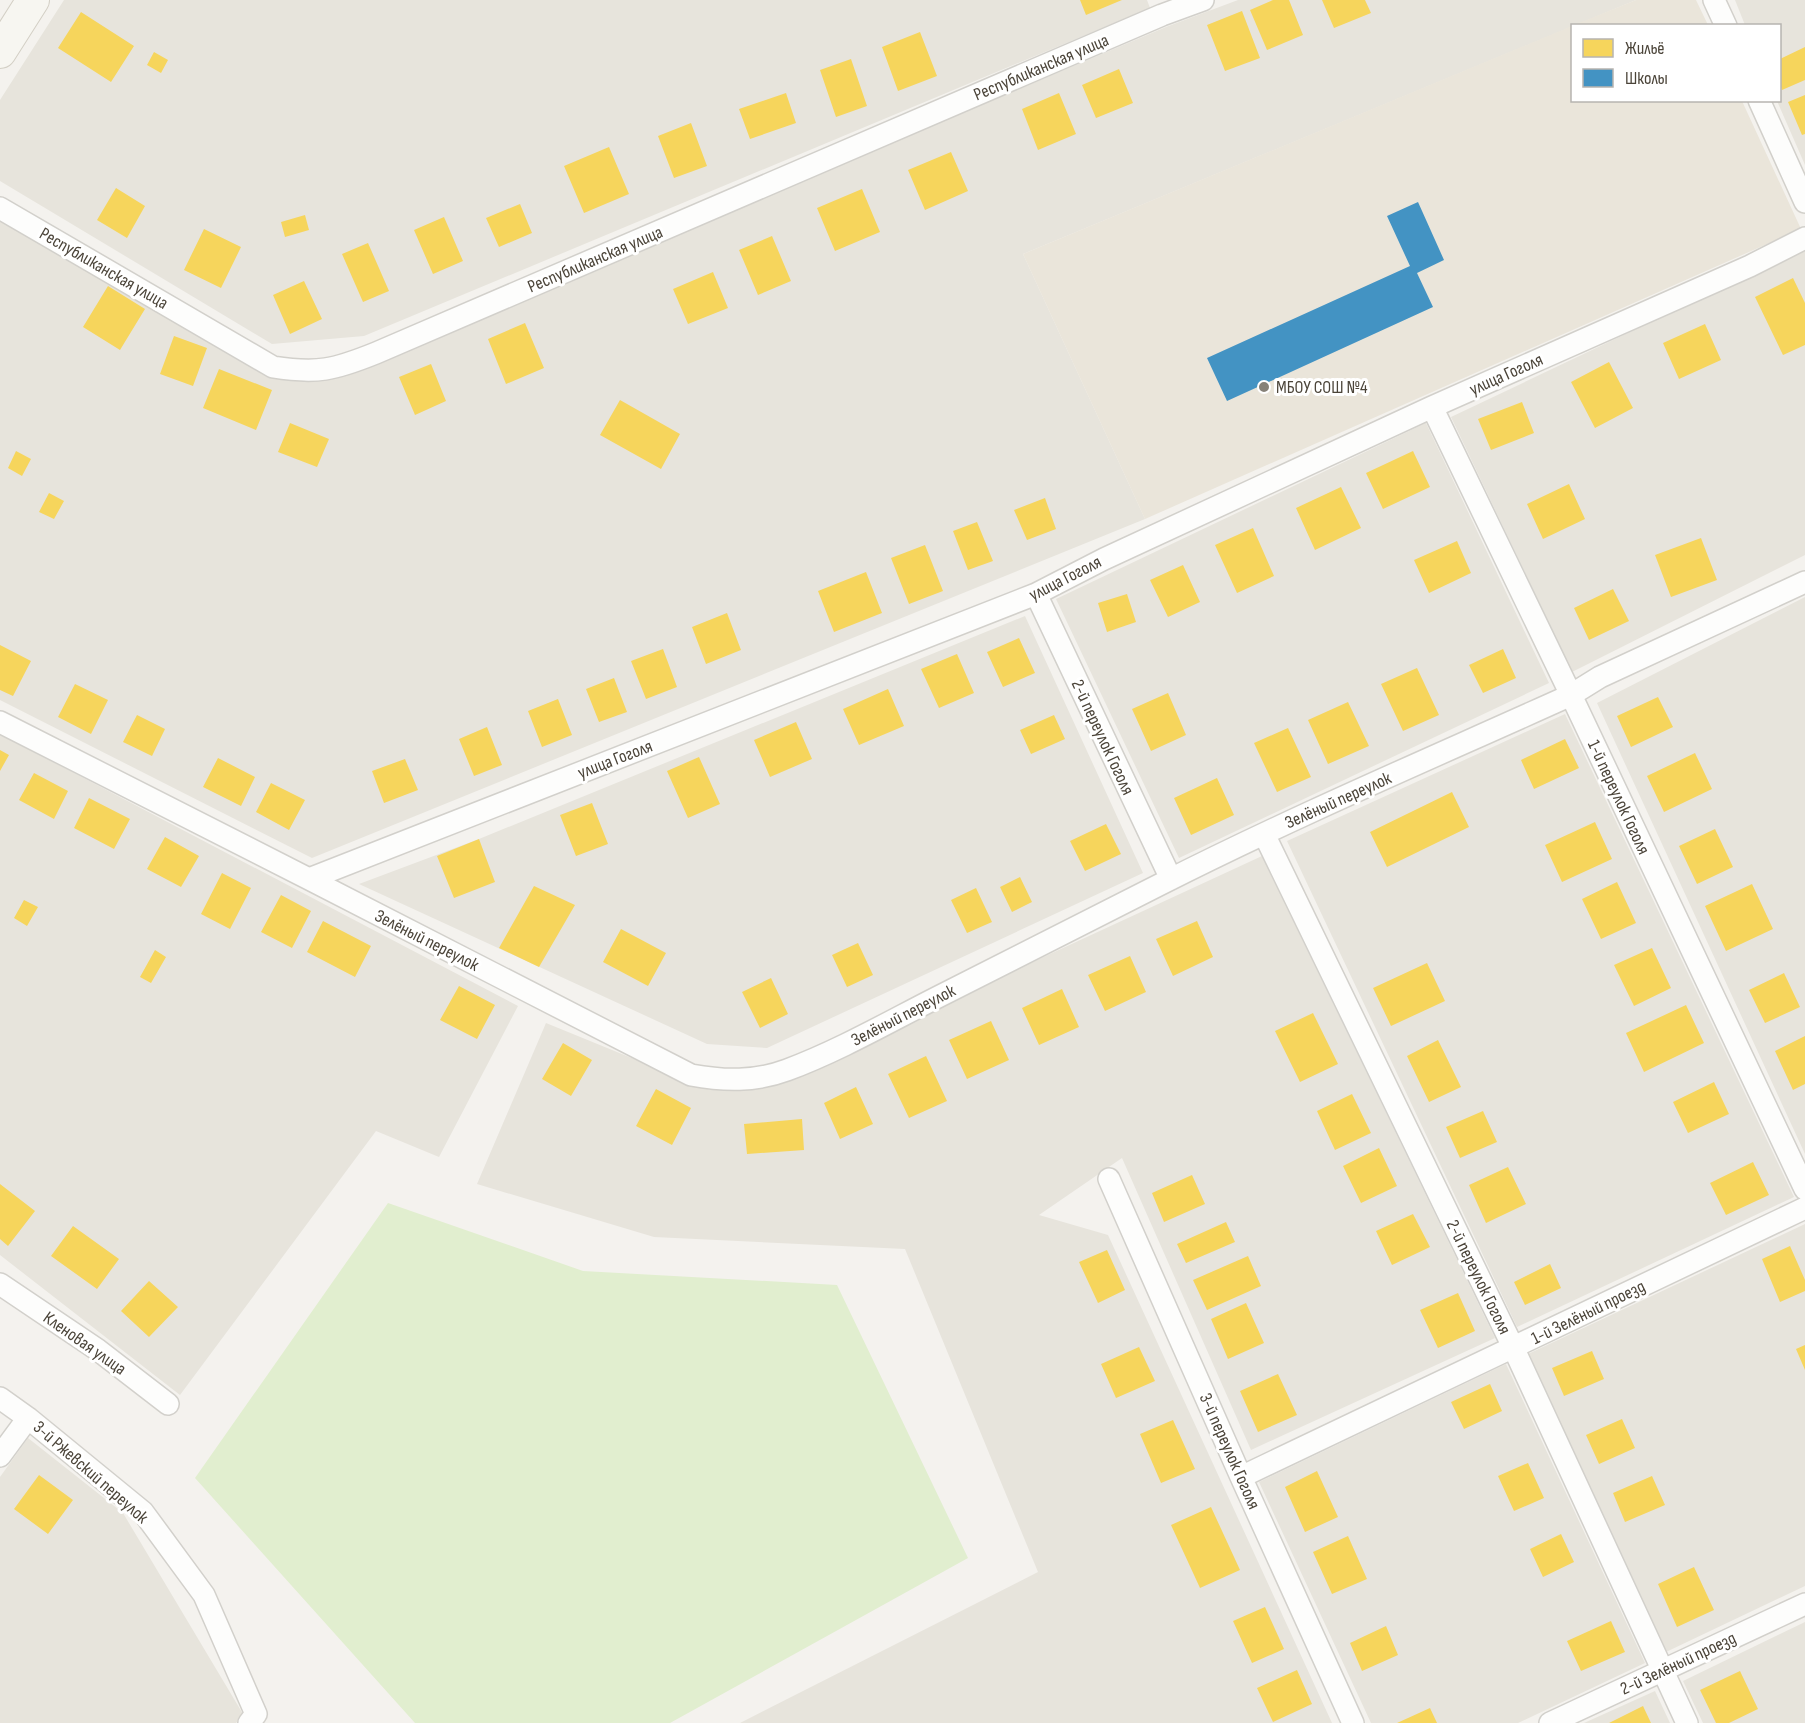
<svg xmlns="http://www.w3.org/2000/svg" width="1805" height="1723" font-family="'Sofia Sans Condensed',sans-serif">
  <rect width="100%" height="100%" fill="#f4f2ee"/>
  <path fill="#e7e4dc" d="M64 0H1147L1150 8 364 336 272 344 0 181V100Z
    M1238 0H1636L1023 254 1145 519 312 858 0 700V214L271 368 375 361 1166 27Z
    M1735 0H1805V165L1777 101 1780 100V26L1745 25Z
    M1805 249V555L1572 672 1451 417Z
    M1426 423 1549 683 1179 858 1056 599Z
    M1805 597V1154L1597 703Z
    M1025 616 1143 873 767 1048 707 1044 359 884 479 839Z
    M1565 714 1794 1197 1517 1327 1287 841Z
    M0 734 518 1006 439 1157 376 1131 180 1395 0 1255Z
    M1262 856 1495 1338 1251 1450 1122 1158 1039 1215 1108 1235 1332 1723H740L1038 1572 905 1249 654 1237 477 1184 546 1023 710 1090 784 1077Z
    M1805 1224V1586L1666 1652 1528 1354Z
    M1506 1364 1645 1663 1518 1723H1371L1259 1482Z
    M28 1438 123 1513 243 1714 236 1723H0V1477Z
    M1805 1622V1723H1703L1683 1681Z
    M1655 1691 1670 1723H1584Z"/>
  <path fill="#eae5da" d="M1636 0H1696L1708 25H1574Z
    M1572 26V100L1742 101 1801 229 1145 519 1023 254Z"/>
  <path fill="#e1eecf" d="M388 1203 583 1271 837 1285 968 1558 670 1723H415L195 1478Z"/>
  <path fill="#f6d55c" d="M1080 0H1122L1086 15Z
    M1273 0H1289L1303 35 1267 50 1250 10Z
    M1322 0H1365L1371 13 1334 28Z
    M1242 11 1260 58 1225 71 1207 25Z
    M81 12 134 46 111 82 58 48Z
    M920 32 937 76 898 91 882 47Z
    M1805 47V80L1782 90 1780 84V59Z
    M154 52 168 60 161 73 147 65Z
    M851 59 867 106 836 117 820 70Z
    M1119 69 1133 103 1096 118 1082 85Z
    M786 93 796 123 750 139 739 109Z
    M1059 93 1076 134 1038 150 1022 109Z
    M1805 95V134L1802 135 1788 102Z
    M691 123 707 166 674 178 658 136Z
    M609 147 629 194 584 213 564 166Z
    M951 152 968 191 925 210 908 170Z
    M116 188 145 206 127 238 97 220Z
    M862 189 880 232 835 251 817 208Z
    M520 204 532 233 499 247 486 218Z
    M305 215 309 230 285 237 281 222Z
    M444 217 463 261 433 274 414 230Z
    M204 229 241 247 221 288 184 270Z
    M772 236 791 281 758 295 739 250Z
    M368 243 389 291 363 302 342 254Z
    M713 272 728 308 688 324 673 289Z
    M1793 278 1805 303V345L1783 355 1755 297Z
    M304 281 322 319 290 334 273 295Z
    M108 286 145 309 120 350 83 327Z
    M525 323 544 368 506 384 488 339Z
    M1705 324 1721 360 1679 379 1663 343Z
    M174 336 207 348 193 386 160 374Z
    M1609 362 1633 408 1595 428 1571 382Z
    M431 364 446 401 415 415 399 377Z
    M219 369 272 390 256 430 203 408Z
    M620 400 680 434 661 469 600 435Z
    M1522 402 1534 433 1491 450 1478 419Z
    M290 423 329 439 317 467 278 452Z
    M16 451 31 459 22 476 8 468Z
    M1413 451 1430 487 1383 509 1366 473Z
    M1569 484 1585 519 1543 539 1527 504Z
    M1341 487 1361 528 1315 550 1296 508Z
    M49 493 64 501 54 519 39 512Z
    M1045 498 1056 529 1027 540 1014 510Z
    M977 522 993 561 968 570 953 531Z
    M1253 528 1274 576 1237 593 1215 545Z
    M1701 538 1717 580 1671 597 1655 555Z
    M1457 541 1471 573 1429 593 1414 560Z
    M925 545 943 591 909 604 891 558Z
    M1183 565 1200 602 1168 617 1150 580Z
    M866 572 882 613 834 632 818 591Z
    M1613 589 1629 621 1589 640 1574 608Z
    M1127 594 1136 622 1107 632 1098 603Z
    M727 613 741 650 706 664 692 627Z
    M1019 638 1035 673 1003 687 987 652Z
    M0 645 31 661 13 696 0 690Z
    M663 649 677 687 646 699 631 661Z
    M1503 649 1516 678 1483 693 1469 665Z
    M957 654 974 693 939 708 921 669Z
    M1417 668 1439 715 1403 731 1381 684Z
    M614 678 627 712 599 722 586 689Z
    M75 684 108 700 91 734 58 717Z
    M888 689 904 726 859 745 843 709Z
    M1168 693 1186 735 1151 751 1132 709Z
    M1658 697 1673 727 1631 747 1617 716Z
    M558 699 572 735 542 747 528 711Z
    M1348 702 1369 746 1328 764 1308 720Z
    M137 715 165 729 152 756 123 742Z
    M1054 715 1065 739 1031 754 1020 730Z
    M796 722 812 759 770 777 754 740Z
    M487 727 502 765 474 776 459 739Z
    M1288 728 1311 777 1277 792 1254 743Z
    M1565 739 1579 768 1534 789 1521 760Z
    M0 750 9 755 0 771Z
    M1695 753 1712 789 1664 812 1647 776Z
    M699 757 720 804 688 818 667 771Z
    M218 758 255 777 241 806 203 787Z
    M405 759 418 790 384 803 372 771Z
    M34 773 68 791 54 819 19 800Z
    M1217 778 1234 815 1191 835 1174 798Z
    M271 783 305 800 289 830 256 812Z
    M1452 792 1469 827 1387 867 1370 832Z
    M89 798 130 819 114 849 74 828Z
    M592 803 608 844 576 856 560 815Z
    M1595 822 1612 859 1562 882 1545 845Z
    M1106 824 1121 854 1085 871 1070 841Z
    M1715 829 1733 867 1697 884 1679 846Z
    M165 837 199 856 181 887 147 869Z
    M479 839 495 882 454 898 437 856Z
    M222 873 251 888 230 929 201 914Z
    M1020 877 1032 902 1012 912 1000 887Z
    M1617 882 1636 923 1601 939 1582 899Z
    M1752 884 1773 929 1726 951 1705 906Z
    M534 886 575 905 539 967 499 948Z
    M976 888 992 922 967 933 951 900Z
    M281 895 311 911 292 948 261 932Z
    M24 900 38 907 27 926 14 918Z
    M323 921 371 946 355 977 307 952Z
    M1197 921 1213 957 1173 976 1156 939Z
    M621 929 666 953 648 986 603 962Z
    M858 943 873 975 847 987 832 955Z
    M1652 948 1671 988 1634 1006 1614 965Z
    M155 950 166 957 151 983 140 977Z
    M1130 956 1146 992 1105 1011 1088 975Z
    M1427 963 1445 1001 1391 1026 1373 988Z
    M1784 973 1800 1007 1765 1023 1749 990Z
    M771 978 788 1014 760 1028 742 992Z
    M459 986 495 1005 477 1039 440 1020Z
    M1062 989 1079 1027 1039 1045 1022 1008Z
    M1686 1005 1704 1043 1644 1072 1626 1033Z
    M1313 1013 1338 1064 1300 1082 1275 1031Z
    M991 1021 1009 1060 967 1079 949 1040Z
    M1805 1036V1084L1793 1090 1775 1051Z
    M1438 1040 1461 1087 1429 1102 1407 1056Z
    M563 1043 592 1060 571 1096 542 1079Z
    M926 1056 947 1101 909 1118 888 1074Z
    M1714 1082 1729 1114 1688 1133 1673 1102Z
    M856 1087 873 1124 840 1139 824 1103Z
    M656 1089 691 1108 672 1145 636 1126Z
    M1352 1094 1371 1133 1335 1150 1317 1111Z
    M1483 1111 1497 1142 1460 1158 1446 1127Z
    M802 1119 804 1150 747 1154 744 1124Z
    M1379 1148 1397 1186 1361 1203 1343 1166Z
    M1753 1162 1769 1195 1726 1215 1710 1183Z
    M1508 1167 1526 1204 1486 1223 1469 1185Z
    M1192 1175 1205 1204 1164 1222 1152 1193Z
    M0 1184 35 1211 8 1246 0 1239Z
    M1413 1214 1430 1247 1392 1265 1376 1231Z
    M1226 1222 1235 1242 1186 1263 1177 1244Z
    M73 1226 119 1259 97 1289 51 1256Z
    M1790 1246 1805 1280V1291L1780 1302 1762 1259Z
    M1107 1250 1125 1290 1098 1303 1079 1262Z
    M1248 1256 1261 1286 1207 1310 1193 1280Z
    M1550 1264 1561 1288 1525 1305 1514 1282Z
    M149 1281 178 1307 149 1337 121 1311Z
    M1458 1293 1475 1331 1438 1348 1420 1310Z
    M1246 1303 1264 1343 1228 1359 1211 1319Z
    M1805 1345V1370L1796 1349Z
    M1139 1347 1155 1381 1116 1398 1101 1364Z
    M1592 1351 1604 1379 1564 1396 1552 1368Z
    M1278 1374 1297 1415 1258 1432 1240 1391Z
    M1490 1384 1502 1411 1464 1429 1451 1402Z
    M1622 1419 1635 1448 1599 1464 1586 1435Z
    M1173 1420 1195 1469 1161 1483 1140 1434Z
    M1528 1463 1544 1498 1514 1511 1498 1476Z
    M1317 1471 1338 1517 1305 1532 1285 1487Z
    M39 1475 73 1500 48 1534 14 1509Z
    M1652 1476 1665 1505 1625 1522 1613 1493Z
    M1211 1507 1240 1570 1200 1588 1171 1525Z
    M1561 1534 1574 1562 1543 1577 1530 1549Z
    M1348 1536 1367 1579 1332 1594 1313 1552Z
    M1694 1567 1714 1610 1677 1627 1658 1584Z
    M1265 1607 1284 1649 1252 1663 1233 1621Z
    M1611 1621 1625 1652 1581 1671 1567 1641Z
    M1386 1626 1398 1655 1362 1671 1350 1643Z
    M1297 1670 1312 1704 1273 1722 1257 1688Z
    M1740 1671 1758 1709 1729 1723H1716L1700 1690Z
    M1643 1706 1651 1723H1609Z
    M1430 1708 1437 1723H1397Z"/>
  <path fill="#4393c3" d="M1418 202 1444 260 1417 273 1433 307 1227 401 1207 358 1410 266 1387 216Z"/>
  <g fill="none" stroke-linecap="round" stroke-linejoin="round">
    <g stroke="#d2d0cb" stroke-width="24">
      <path id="street" d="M1714 0 1726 26
        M1759 100 1805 202
        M0 208 273 367C317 374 334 370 376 353L1162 15 1203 0
        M1432 407 1571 695 1805 1189
        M1036 594 1171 879
        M0 722 309 879 691 1075C724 1081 755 1082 787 1070 838 1051 887 1023 936 998 1011 960 1086 922 1161 884 1295 816 1434 757 1571 695L1600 677 1805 582
        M1264 834 1513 1347 1687 1723
        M309 879 1036 594 1104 559 1432 407 1750 266 1805 238
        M1109 1179 1241 1477 1353 1723
        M0 1284 98 1350 168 1404
        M0 1398 28 1418 143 1512 204 1595 256 1714 249 1723
        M0 1456 28 1418
        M1241 1477 1805 1208
        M1550 1723 1805 1604"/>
    </g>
    <g stroke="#d3cfc5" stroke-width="34">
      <path id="secondary" d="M0 52 33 0"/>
    </g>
    <use href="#street" stroke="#fdfdfc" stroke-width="21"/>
    <use href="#secondary" stroke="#f7f6f1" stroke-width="32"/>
  </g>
  <circle fill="#868178" stroke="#fff" stroke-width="2" cx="1264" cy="387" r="6"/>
  <g text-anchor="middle" stroke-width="6" stroke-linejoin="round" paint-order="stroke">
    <g font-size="18" fill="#4b4439" stroke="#fff">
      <text transform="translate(1041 67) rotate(-23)" y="6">Республиканская улица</text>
      <text transform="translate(595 259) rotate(-23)" y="6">Республиканская улица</text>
      <text transform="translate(104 268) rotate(30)" y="6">Республиканская улица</text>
      <text transform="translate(1506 374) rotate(-24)" y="6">улица Гоголя</text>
      <text transform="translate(1065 578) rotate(-27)" y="6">улица Гоголя</text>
      <text transform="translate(1103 737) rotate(65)" y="6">2-й переулок Гоголя</text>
      <text transform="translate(615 759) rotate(-21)" y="6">улица Гоголя</text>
      <text transform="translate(1619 797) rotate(65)" y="6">1-й переулок Гоголя</text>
      <text transform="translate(1338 800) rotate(-24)" y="6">Зелёный переулок</text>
      <text transform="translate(427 940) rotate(27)" y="6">Зелёный переулок</text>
      <text transform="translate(903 1015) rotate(-27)" y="6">Зелёный переулок</text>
      <text transform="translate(1479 1277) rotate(64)" y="6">2-й переулок Гоголя</text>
      <text transform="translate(1588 1312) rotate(-26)" y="6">1-й Зелёный проезд</text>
      <text transform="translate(85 1343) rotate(35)" y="6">Кленовая улица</text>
      <text transform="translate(1230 1451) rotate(66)" y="6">3-й переулок Гоголя</text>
      <text transform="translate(91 1472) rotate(41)" y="6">3-й Ржевский переулок</text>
      <text transform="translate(1678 1663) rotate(-25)" y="6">2-й Зелёный проезд</text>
    </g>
    <g font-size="18" fill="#4b4439" stroke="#fff" text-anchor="start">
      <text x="1276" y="393">МБОУ СОШ №4</text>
    </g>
  </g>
  <rect x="1571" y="24" width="210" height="78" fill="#ffffff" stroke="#b7b4b0" stroke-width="1.5"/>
  <rect x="1583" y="39" width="30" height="18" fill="#f6d55c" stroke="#b7b4b0" stroke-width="1.5"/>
  <text x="1625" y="54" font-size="18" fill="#4b4439">Жильё</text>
  <rect x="1583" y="69" width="30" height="18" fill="#4393c3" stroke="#b7b4b0" stroke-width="1.5"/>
  <text x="1625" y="84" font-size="18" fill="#4b4439">Школы</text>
</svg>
